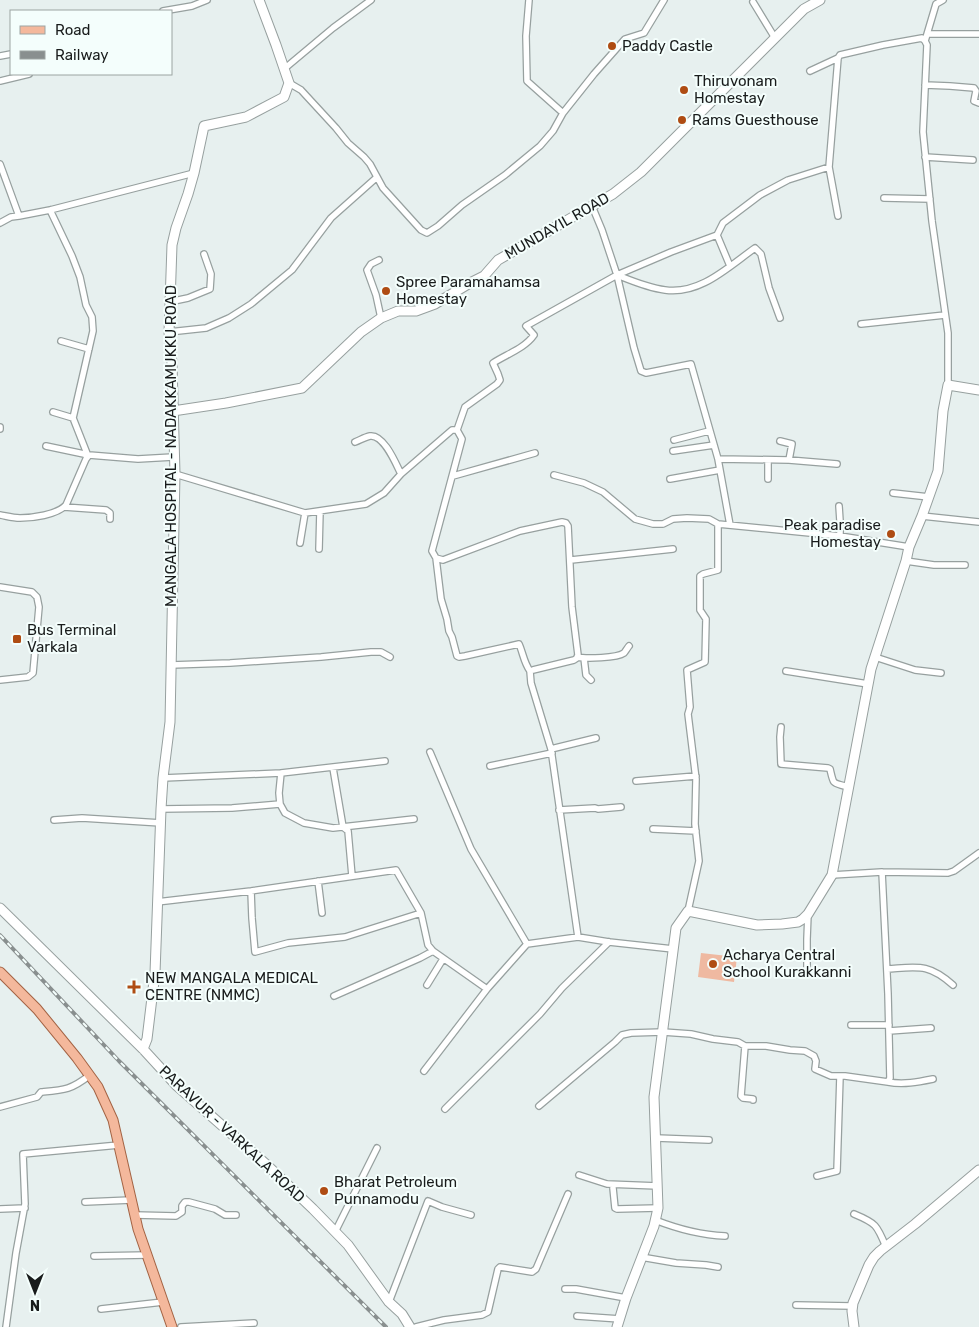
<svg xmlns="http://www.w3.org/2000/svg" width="979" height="1327" font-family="Rubik,sans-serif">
  <rect width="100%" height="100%" fill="#e7f0ef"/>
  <path fill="#efb9a1" d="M701 953 737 957 734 982 698 977Z"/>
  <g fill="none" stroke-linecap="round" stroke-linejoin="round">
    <g stroke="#97a09f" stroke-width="8">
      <path id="street" d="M529 0 526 36 527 81 563 113
        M943 0 936 4 925 41 927 45 923 132 932 221 948 333V385
        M753 2 775 38
        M163 11 192 6 207 0
        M928 34H979
        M0 56 11 54
        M284 69 333 28 371 0
        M810 71 838 58
        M0 81 29 74
        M289 83 301 90 336 128 348 143 364 157 370 164 383 188 421 230 427 233 438 226 462 205 505 175 540 146 553 131 563 113 594 74 625 39 644 33 664 0
        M925 85 950 86 974 88 976 91 974 101 979 103
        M925 157 973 160
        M0 164 19 216 50 210 194 173
        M829 167 838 216
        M884 198 930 199
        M592 206 602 230 617 275
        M50 210 72 256 80 277 86 305 92 317 93 331 73 418 88 456
        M0 223 11 217 19 216
        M717 235 730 266
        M379 260 371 264 367 270 376 295 381 318
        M617 275 634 348 641 371 646 373 691 364 718 459 730 525
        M617 275C632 281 648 288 665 290 700 295 728 267 755 248L761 254 769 288 780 318
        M169 302 188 298 210 289 211 274 204 254
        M861 324 945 315
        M169 332 206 328 229 318 251 304 292 270 331 218 376 178
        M61 341 89 349
        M53 412 73 418
        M0 429V427
        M457 430 462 439 432 551 436 558 443 560 520 531 562 522 566 523 568 526 572 607 578 655 577 658 574 660 533 670 530 671 531 683 551 749 578 937
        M674 440 709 431
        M780 441 792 444 789 460
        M355 442C360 440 365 437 370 436 384 434 396 464 401 474
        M46 446 84 454 88 456
        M673 451 714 445
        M718 459 789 460 837 464
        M768 460V479
        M175 474 305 513 366 504 384 493 401 474 452 430H457L465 407 497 384 500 380 498 374 493 363C507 354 525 348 534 335L526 326 617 275 671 252 717 235 723 223 760 195 788 180 829 167 838 58 840 55 883 45 922 38 925 41
        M554 475 584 483 603 492 635 519 653 524H663L673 519 687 518 709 519 718 524 840 536 909 547
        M453 476 535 453
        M670 479 720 470
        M893 493 929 497
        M839 506 840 521V536
        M64 507 106 510 110 513V519
        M0 515C6 516 13 518 20 518 32 518 57 515 66 505L86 459 89 455 138 459 173 457
        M922 516 979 522
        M300 543 305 513
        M319 549 320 511
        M436 558 441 599 447 619 449 631 452 637 457 656 459 657 465 656 519 644C523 653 524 663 530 671
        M571 560 673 549
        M906 561 934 565H965
        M0 587 32 592 37 597 39 607 33 673 28 677 0 680
        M577 657C586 659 617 658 624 653 625 652 628 647 629 646
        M875 657 915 670 941 673
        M584 658 586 675 591 680
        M171 665 230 663 321 657 371 652H381L390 657
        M786 671 868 684
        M781 727 780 737 781 764 828 768 830 769C834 786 832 782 848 787
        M551 749 596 738
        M430 752 471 849 527 944
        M490 766 552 753
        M333 768 343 827 348 831 352 876
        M163 778 281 773
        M636 781 696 776
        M280 804 285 813 304 823 333 828 414 819
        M161 809 232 808 280 804 279 793 281 773 385 761
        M559 810 595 808 598 809 621 807
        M54 820 82 818 161 823
        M653 829 696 831
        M832 875 882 872 948 873 954 871 979 853
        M318 881 322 913
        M251 891 252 918 255 952 288 943 345 937 421 913
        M157 902 251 891 396 870 421 913 428 945 433 951 487 989 527 944 578 937 609 942 673 949
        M688 911 699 861 695 824 696 779 688 714 690 707 687 670 705 662 706 619 700 610V576L703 574 718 570V524
        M887 969C918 967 928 963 953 985
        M807 970V939L808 914
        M427 985 443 959
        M334 996 420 958 433 951
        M851 1025H889
        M889 1031 931 1028
        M745 1046 741 1096 743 1098 753 1099V1100
        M424 1071 487 989
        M888 1082C903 1085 918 1082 933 1079
        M539 1106 615 1042 622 1035 631 1033 663 1032 691 1034 713 1039 738 1042 745 1046H766L790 1050 805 1051 814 1056 816 1061 815 1069 831 1076H845L888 1082 890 1078 888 994 882 872
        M0 1107 37 1097 41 1092C64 1090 71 1090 90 1075
        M445 1109 540 1014 562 988 609 942
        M656 1138 709 1140
        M579 1175 607 1184 658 1186
        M817 1176 837 1171 840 1076
        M613 1188 615 1208 617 1209 658 1208
        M85 1202 131 1200
        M0 1209 25 1208
        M854 1214C876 1223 877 1225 886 1247
        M135 1215 176 1216 182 1212V1206L185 1202H189L215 1209 225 1215H236
        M655 1220C678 1229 700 1235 725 1236
        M335 1232 377 1148
        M94 1256 148 1255
        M641 1257 676 1263 706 1265 718 1267
        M565 1289H576L626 1298
        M389 1302 428 1201 442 1207 471 1215
        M796 1305 852 1306
        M101 1309 163 1302
        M577 1316 620 1319
        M6 1327 16 1253 25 1204 23 1154 119 1145
        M181 1327 254 1323
        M416 1327 444 1320 482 1315 488 1312 498 1269 500 1267 532 1272 536 1269 568 1194"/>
    </g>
    <g stroke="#97a09f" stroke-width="11">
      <path id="secondary" d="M173 411 226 403 302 388 361 332 381 318 398 311H416L435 304 470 283 484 276 498 260 613 194 641 172 804 9 820 0
        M0 908 143 1049 176 1085 268 1166 313 1209 348 1245 389 1302 402 1314 410 1327
        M143 1049 147 1039 155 973 161 809 163 778 170 722 175 474 172 363 169 332 172 245 176 228 188 194 194 173 204 126 246 117 284 97 289 83 276 45 259 0
        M617 1327 626 1298 654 1226 658 1208 654 1097 676 928 688 911 757 925 782 924 798 922 803 919 808 914 832 875 871 669 906 561 909 547 922 516 938 471 943 411 948 385 979 390
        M854 1327 852 1311 853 1303 869 1265 874 1257 880 1251 915 1224 979 1170"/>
    </g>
    <g stroke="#a36344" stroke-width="11">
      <path id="primary" d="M0 972 37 1009 77 1058 98 1087 113 1120 138 1229 172 1327"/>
    </g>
    <use href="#street" stroke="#fff" stroke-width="5.5"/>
    <use href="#secondary" stroke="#fff" stroke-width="9"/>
    <use href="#primary" stroke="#f4b89c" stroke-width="9"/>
    <g stroke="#898f8f" stroke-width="4">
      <path id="rail" d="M0 935 119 1061 386 1327"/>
    </g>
    <use href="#rail" stroke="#f4fefc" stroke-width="2" stroke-dasharray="5.5" stroke-linecap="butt"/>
  </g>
  <g fill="#af4c13" stroke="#f4fefc" stroke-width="2">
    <circle cx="612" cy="46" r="5"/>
    <circle cx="684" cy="90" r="5"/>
    <circle cx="682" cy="120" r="5"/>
    <circle cx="386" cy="291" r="5"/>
    <circle cx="891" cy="534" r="5"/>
    <rect x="12" y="634" width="10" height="10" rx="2.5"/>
    <circle cx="713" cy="964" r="5"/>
    <path d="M131.5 979.5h5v5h5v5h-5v5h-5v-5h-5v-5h5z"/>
    <circle cx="324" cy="1191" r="5"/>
  </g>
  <g text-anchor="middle" stroke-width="4" stroke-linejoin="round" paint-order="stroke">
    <g font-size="15" fill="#191c1c" stroke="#f4fefc" text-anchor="start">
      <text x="622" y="51">Paddy Castle</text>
      <text x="694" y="86">Thiruvonam<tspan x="694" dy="17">Homestay</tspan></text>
      <text x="692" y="125">Rams Guesthouse</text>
      <text x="396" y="287">Spree Paramahamsa<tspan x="396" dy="17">Homestay</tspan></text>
      <text x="881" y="530" text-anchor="end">Peak paradise<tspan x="881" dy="17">Homestay</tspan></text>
      <text x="27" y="635">Bus Terminal<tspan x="27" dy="17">Varkala</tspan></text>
      <text x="723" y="960">Acharya Central<tspan x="723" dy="17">School Kurakkanni</tspan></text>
      <text x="145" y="983">NEW MANGALA MEDICAL<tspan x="145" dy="17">CENTRE (NMMC)</tspan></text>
      <text x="334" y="1187">Bharat Petroleum<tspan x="334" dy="17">Punnamodu</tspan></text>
    </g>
    <g font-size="15" fill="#191c1c" stroke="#f4fefc">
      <text transform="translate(557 226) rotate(-30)" y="5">MUNDAYIL ROAD</text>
      <text transform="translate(171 446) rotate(-90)" y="5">MANGALA HOSPITAL - NADAKKAMUKKU ROAD</text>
      <text transform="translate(232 1134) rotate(43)" y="5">PARAVUR - VARKALA ROAD</text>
    </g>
  </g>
  <rect x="10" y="10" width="162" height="65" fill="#f4fefc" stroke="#9ca4a2"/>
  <rect x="20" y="26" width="25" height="8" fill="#f4b89c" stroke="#9ca4a2"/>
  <text x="55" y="35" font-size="15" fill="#191c1c">Road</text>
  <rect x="20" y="51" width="25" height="8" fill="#898f8f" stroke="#9ca4a2"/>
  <text x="55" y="60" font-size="15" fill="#191c1c">Railway</text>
  <g transform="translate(35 1292) rotate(180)" stroke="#f4fefc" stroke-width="4" paint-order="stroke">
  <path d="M0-4L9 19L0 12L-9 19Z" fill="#191c1c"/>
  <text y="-8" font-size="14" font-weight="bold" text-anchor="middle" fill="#191c1c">N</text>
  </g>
</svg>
